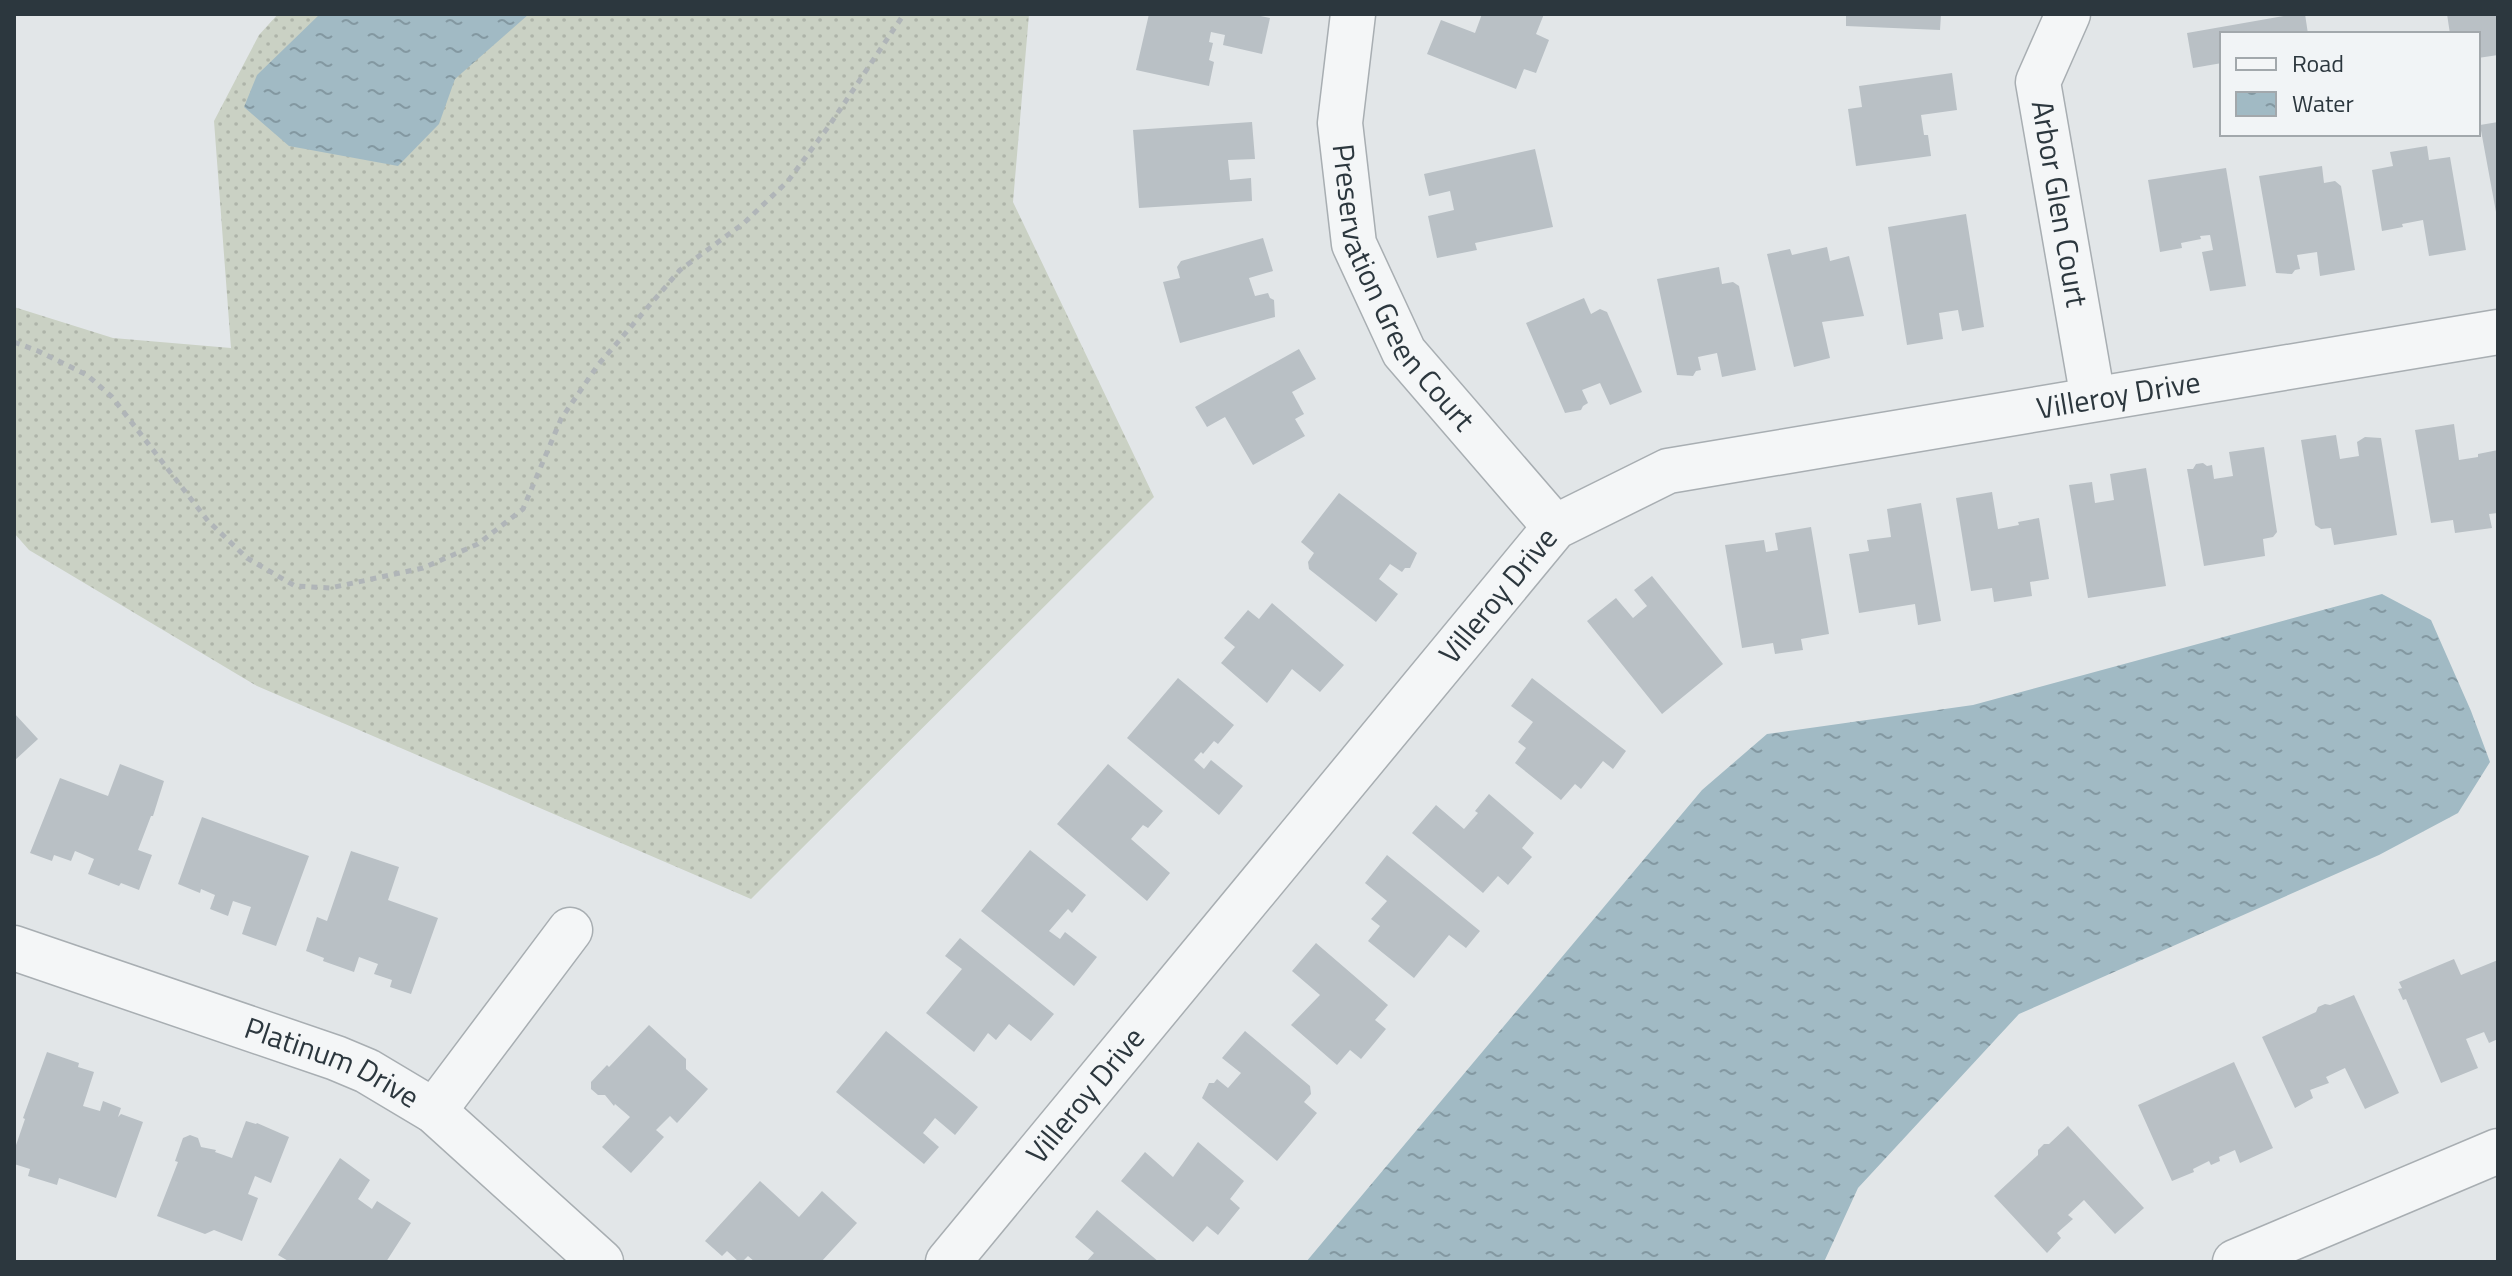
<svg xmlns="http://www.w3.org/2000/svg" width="2512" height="1276" font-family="'Titillium Web',sans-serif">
  <defs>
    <pattern id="grass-dots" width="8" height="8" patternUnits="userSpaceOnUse" patternTransform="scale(2)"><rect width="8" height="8" fill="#cad1c4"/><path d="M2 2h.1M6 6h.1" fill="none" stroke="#aeb4a9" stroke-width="1.8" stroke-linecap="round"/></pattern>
    <pattern id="water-ripples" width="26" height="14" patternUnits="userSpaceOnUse" patternTransform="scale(2)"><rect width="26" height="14" fill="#a1bac4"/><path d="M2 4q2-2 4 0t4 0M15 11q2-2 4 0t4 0" fill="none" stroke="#8398a1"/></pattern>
  </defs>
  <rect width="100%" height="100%" fill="#e2e6e8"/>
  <path fill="url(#grass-dots)" d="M278 14H1029L1013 202 1154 497 751 899 257 686 29 550 14 533V307L113 338 231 348 214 121 259 35Z"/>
  <path fill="url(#water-ripples)" d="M320 14H529L455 79 439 124 398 166 289 146 244 107 257 75Z
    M2382 594 2431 620 2471 711 2490 762 2458 813 2379 855 2019 1014 1858 1188 1824 1262H1306L1702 790 1767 734 1973 705Z"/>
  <path fill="#b9c0c5" d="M1149 14H1251L1270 18 1262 54 1223 45 1225 35 1211 32 1209 42 1213 43 1209 60 1214 62 1209 86 1136 70Z
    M1482 14H1544L1536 34 1549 40 1536 73 1524 69 1516 89 1427 54 1441 20 1475 33Z
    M1846 14H1941L1940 30 1846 26Z
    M2295 14H2305L2308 34H2222V63L2193 68 2187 33Z
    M2447 14H2498V55L2478 58V34H2450Z
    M1952 73 1957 110 1921 115 1924 135H1928L1931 156 1856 166 1848 109 1862 107 1859 86Z
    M1252 122 1255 159 1228 160 1230 180 1251 178 1252 201 1139 208 1133 130Z
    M2498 122V212H2496L2480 125Z
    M2427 146 2429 160 2450 157 2466 250 2429 256 2423 220 2402 224 2403 227 2382 231 2372 170 2393 166 2390 152Z
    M1535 149 1553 227 1475 243 1477 250 1437 258 1428 216 1454 210 1450 191 1429 196 1424 174Z
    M2322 166 2324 183 2335 181 2341 186 2355 270 2320 276 2317 252 2297 255 2300 269 2295 270 2292 274 2276 273 2259 176Z
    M2226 168 2246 286 2210 291 2202 252 2213 250 2210 235 2200 236 2201 239 2181 243 2182 248 2160 252 2148 180Z
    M1966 214 1984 327 1962 331 1958 310 1939 313 1943 339 1907 345 1888 227Z
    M1263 238 1273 271 1249 278 1255 296 1268 293 1270 298 1274 300 1275 317 1180 343 1163 282 1180 278 1177 267 1181 261Z
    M1827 247 1830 261 1849 256 1864 316 1822 322 1830 358 1794 367 1767 254 1790 249 1792 255Z
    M1719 267 1722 284 1733 282 1739 286 1756 370 1722 377 1717 353 1698 357 1701 370 1696 371 1693 376 1677 375 1657 279Z
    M1584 298 1591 314 1600 309 1607 312 1642 392 1610 405 1600 383 1582 390 1588 403 1583 406 1581 410 1565 413 1526 323Z
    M1299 349 1316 379 1292 392 1304 414 1295 419 1305 436 1253 465 1225 417 1207 427 1195 407Z
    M2454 424 2459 460 2478 457V454L2498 450V513L2489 514 2492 528 2455 533 2453 520 2431 523 2415 430Z
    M2336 435 2340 459 2359 456 2357 442 2365 437 2381 438 2397 535 2334 545 2331 528 2321 529 2315 525 2301 440Z
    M2264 447 2277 532 2273 537 2263 539 2265 556 2204 566 2187 469H2193L2196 464 2203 463 2207 466 2212 465 2214 479 2233 476 2229 452Z
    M2146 468 2166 586 2088 598 2069 485 2092 482 2095 503 2114 500 2110 474Z
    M1992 492 1998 529 2019 525 2018 522 2039 518 2049 579 2030 582 2032 596 1994 602 1992 588 1971 591 1956 498Z
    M1339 493 1417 553 1410 568H1405L1402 572 1390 564 1379 579 1398 594 1376 622 1309 569 1308 562 1314 553 1301 542Z
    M1921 503 1941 621 1918 625 1915 604 1859 613 1849 554 1869 551 1867 540 1891 537 1887 509Z
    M1811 527 1829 634 1801 639 1803 650 1775 654 1773 643 1742 648 1725 545 1764 540 1766 552 1778 550 1775 533Z
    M1652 576 1723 664 1662 714 1587 621 1616 598 1633 618 1647 606 1634 590Z
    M1272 603 1344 665 1320 692 1292 669 1267 703 1221 663 1235 647 1224 638 1248 610 1259 619Z
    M1178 678 1234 725 1218 744 1214 741 1203 754 1201 752 1194 760 1204 769 1211 760 1243 786 1219 815 1127 738Z
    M1532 678 1626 751 1613 769 1603 761 1581 789 1575 784 1561 800 1515 763 1526 748 1518 742 1533 722 1511 706Z
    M14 713 38 739 14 761Z
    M120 764 164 781 153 816H151L138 850 152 855 139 890 121 883 119 886 88 874 94 859 75 851 71 861 54 855 52 861 30 853 60 778 108 796Z
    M1108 764 1163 811 1148 828 1143 825 1131 839 1170 873 1147 901 1057 824Z
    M1489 794 1534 833 1522 848 1532 857 1508 885 1498 876 1483 893 1412 833 1436 805 1464 829 1478 813 1475 811Z
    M202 817 309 856 276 946 242 934 251 907 233 901 228 916 210 909 215 895 201 889 200 893 178 884Z
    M1030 850 1086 895 1072 913 1068 909 1049 931 1060 939 1065 932 1097 957 1074 986 981 911Z
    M351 851 399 867 388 900 438 918 411 994 390 987 392 980 374 974 378 964 359 957 354 972 323 961 324 958 306 951 317 917 327 921Z
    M1387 855 1480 931 1466 948 1449 935 1414 978 1368 941 1380 926 1371 919 1387 901 1365 883Z
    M960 938 1054 1014 1031 1041 1009 1024 996 1040 988 1033 974 1052 926 1013 962 969 945 956Z
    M1316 943 1388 1005 1375 1020 1386 1029 1361 1059 1350 1050 1337 1065 1291 1025 1320 995 1292 971Z
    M2454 959 2461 975 2498 960V1039L2489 1043 2484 1032 2466 1039 2478 1068 2441 1083 2406 999 2403 1000 2398 989 2402 988 2399 982Z
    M2354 995 2399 1093 2365 1109 2345 1068 2326 1077 2329 1083 2310 1090 2313 1098 2295 1108 2262 1037 2316 1012 2318 1007 2325 1004 2330 1005Z
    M649 1025 686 1059V1069L708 1089 677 1123 670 1116 656 1130 664 1137 631 1173 602 1147 630 1117 615 1104 614 1106 605 1095H598L591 1089V1082L607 1065 609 1067Z
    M886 1031 978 1107 955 1135 935 1118 923 1133 939 1147 924 1164 836 1092Z
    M1245 1031 1310 1086 1311 1094 1304 1102 1317 1113 1277 1161 1202 1098 1209 1083H1214L1217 1079 1228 1088 1241 1073 1222 1058Z
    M47 1052 79 1063 78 1067 94 1072 83 1106 100 1111 103 1101 121 1108 118 1117 121 1114 143 1122 116 1198 59 1178 57 1185 28 1176 30 1169 14 1164V1151L25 1119 23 1118Z
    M2234 1062 2273 1148 2240 1163 2235 1150 2219 1157 2220 1161 2211 1165 2209 1161 2193 1169 2194 1172 2172 1181 2138 1105Z
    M246 1121 256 1124 257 1123 289 1137 271 1183 255 1176 248 1194 258 1198 242 1241 214 1230 205 1234 157 1216 178 1162 175 1161 183 1138 190 1135 198 1138 201 1147 216 1150 215 1152 232 1158Z
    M2068 1126 2144 1208 2115 1234 2084 1200 2068 1215 2073 1219 2057 1233 2061 1238 2047 1253 1994 1196 2038 1155V1150L2044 1144H2049Z
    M1198 1142 1244 1181 1230 1199 1240 1208 1218 1235 1207 1226 1193 1242 1121 1181 1145 1152 1173 1177Z
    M340 1158 370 1180 358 1199 372 1209 377 1201 411 1223 386 1262H290L278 1255Z
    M760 1181 799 1217 822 1191 857 1223 821 1262H755L748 1256 742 1262H739L727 1251 722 1256 705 1241Z
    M1097 1210 1159 1262H1086L1094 1253 1075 1237Z"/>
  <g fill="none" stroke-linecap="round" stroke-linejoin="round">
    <g stroke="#a8aeb2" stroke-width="47">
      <g id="minor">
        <path id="s1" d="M1353 14 1340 123 1354 244 1404 352 1555 527"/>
        <path id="s2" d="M2068 14 2038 82 2093 399"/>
        <path id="s3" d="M14 948 336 1058 367 1071 434 1111 601 1262"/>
        <path d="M434 1111 570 930"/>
        <path id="s4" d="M948 1262 1555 527 1668 471 2498 332"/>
        <path d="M2235 1262 2498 1151"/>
      </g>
    </g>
    <path stroke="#b0b5b8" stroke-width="5" stroke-dasharray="6 6" stroke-linecap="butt" d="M14 342 38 351 87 375 112 397 208 521 247 558 295 586 330 588 423 568 478 544 523 509 561 419 598 365 680 270 744 223 788 181 829 126 904 14"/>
    <use href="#minor" stroke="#f4f6f7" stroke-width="44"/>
  </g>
  <g text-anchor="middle" stroke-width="8" stroke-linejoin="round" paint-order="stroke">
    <g font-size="30" fill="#2c373e" stroke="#f1f4f6">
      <text dy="10" stroke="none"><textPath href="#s2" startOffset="198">Arbor Glen Court</textPath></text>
      <text dy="10" stroke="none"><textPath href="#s1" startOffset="290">Preservation Green Court</textPath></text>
      <text dy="10" stroke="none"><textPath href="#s4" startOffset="1536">Villeroy Drive</textPath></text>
      <text dy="10" stroke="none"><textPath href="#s4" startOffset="864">Villeroy Drive</textPath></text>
      <text dy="10" stroke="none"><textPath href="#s3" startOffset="338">Platinum Drive</textPath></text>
      <text dy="10" stroke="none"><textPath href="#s4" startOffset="216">Villeroy Drive</textPath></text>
    </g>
  </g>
  <rect width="2512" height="1276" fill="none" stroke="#2c373e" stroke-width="32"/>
  <rect x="2220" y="32" width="260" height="104" fill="#f1f4f6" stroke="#a2a8ac" stroke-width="2"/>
  <rect x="2236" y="58" width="40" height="12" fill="#f4f6f7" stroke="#a2a8ac" stroke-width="2"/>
  <text x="2292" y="72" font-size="24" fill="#2c373e">Road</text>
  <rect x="2236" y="92" width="40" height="24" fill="url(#water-ripples)" stroke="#a2a8ac" stroke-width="2"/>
  <text x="2292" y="112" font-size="24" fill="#2c373e">Water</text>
</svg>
